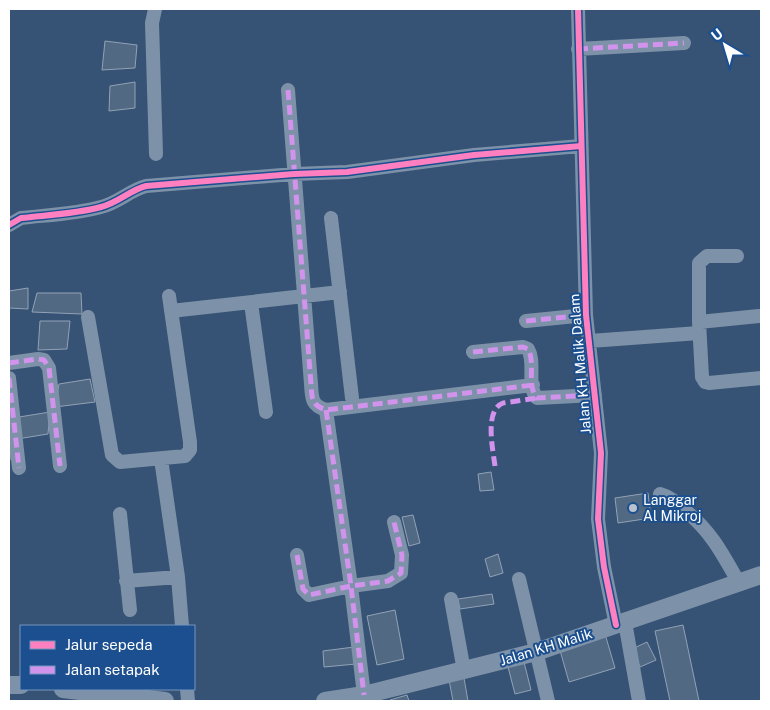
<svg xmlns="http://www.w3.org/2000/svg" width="770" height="710" font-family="'Public Sans',sans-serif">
  <rect width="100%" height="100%" fill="#365274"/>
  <path fill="#526984" stroke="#92a2b6" d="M105 41 137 45 135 68 102 70Z
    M135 82V108L109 111 110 86Z
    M28 288V309L9 308V291Z
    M37 293H81L82 314 32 312Z
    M40 321H70L67 349 38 350Z
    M90 379 95 402 55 407 59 384Z
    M50 412 48 434 17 439 19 417Z
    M9 438 11 439 10 460H9Z
    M491 472 494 490 480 491 478 474Z
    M648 493 651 518 618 523 615 498Z
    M413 515 420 543 409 546 402 517Z
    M498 554 503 573 490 577 485 559Z
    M492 594 494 604 460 609 458 599Z
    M395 610 404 659 377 665 367 616Z
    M683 625 699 701H670L655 631Z
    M605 634 615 668 569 682 559 647Z
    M647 642 656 660 640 667 632 649Z
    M354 647 356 664 324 667 323 651Z
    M524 662 531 690 515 694 508 667Z
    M464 678 468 701H453L449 680Z
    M407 695 409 701H391L390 700Z"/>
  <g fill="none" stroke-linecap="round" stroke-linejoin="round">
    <path stroke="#7d92a8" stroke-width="14" d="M155 9 152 23 156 154
      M578 9 586 315 601 453 598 519 604 567 616 625
      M578 49 684 43
      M288 90 311 384C312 398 311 405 326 410L533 385
      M331 218 352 398
      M9 225 21 218C47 215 76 214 101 207 118 203 130 190 146 186L294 174 347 172 474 155 581 146
      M737 256H707L699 263V322L702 377 705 382 709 383 761 378
      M251 303 266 412
      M171 311 340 292
      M88 317 112 455 120 462 185 456 190 450V442L169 296
      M526 321 586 315
      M699 322 759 316
      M590 341 699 333
      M473 352 523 347 528 349C536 363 526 385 537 398L595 395
      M9 363 38 359 44 360 49 368 60 466
      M9 378 19 468
      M326 410 351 586 364 695
      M161 459 178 577 182 626
      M660 494C671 497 677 503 686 511 712 533 722 553 739 583
      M120 514 130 610
      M297 555 303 589 309 595 351 586 388 581 401 573 402 555 394 522
      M519 579 548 701
      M126 581 178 577
      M451 599 464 671
      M625 622 639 701
      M187 689 188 701"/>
    <path stroke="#7d92a8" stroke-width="18" d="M9 685H21
      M63 689 165 701
      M325 701 364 695 536 652 761 575"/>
    <path stroke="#d193ec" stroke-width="5" stroke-dasharray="10 5" stroke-linecap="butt" d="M578 49 684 43
      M288 90 311 384C312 398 311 405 326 410L533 385
      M526 321 586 315
      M473 352 523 347 528 349C536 363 526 385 537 398L595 395
      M9 363 38 359 44 360 49 368 60 466
      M9 378 19 468
      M326 410 351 586 364 695
      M495 466C493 450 484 410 503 403L537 398
      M297 555 303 589 309 595 351 586 388 581 401 573 402 555 394 522"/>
    <g stroke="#1b4f8f" stroke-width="9">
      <path id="cycleway" d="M578 9 586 315 601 453 598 519 604 567 616 625
        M9 225 21 218C47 215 76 214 101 207 118 203 130 190 146 186L294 174 347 172 474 155 581 146"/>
    </g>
    <use href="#cycleway" stroke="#ff80c0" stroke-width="6"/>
  </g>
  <circle fill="#b9c2ce" stroke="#1b4f8f" stroke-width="2" cx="633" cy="508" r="5"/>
  <g text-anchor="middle" stroke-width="4" stroke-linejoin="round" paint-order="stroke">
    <g font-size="14" fill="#fff" stroke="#1b4f8f">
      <text transform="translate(580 364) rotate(-95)" y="5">Jalan KH Malik Dalam</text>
      <text transform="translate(546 647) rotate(-17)" y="5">Jalan KH Malik</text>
    </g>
    <g font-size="14" fill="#fff" stroke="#1b4f8f" text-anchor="start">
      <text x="643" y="505">Langgar<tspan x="643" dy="16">Al Mikroj</tspan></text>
    </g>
  </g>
  <rect width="770" height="710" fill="none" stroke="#ffffff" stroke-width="20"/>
  <rect x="20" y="625" width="175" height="65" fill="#1b4f8f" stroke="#7695bc"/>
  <rect x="30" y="641" width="25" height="8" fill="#ff80c0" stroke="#7695bc"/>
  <text x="65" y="650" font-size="15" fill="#ffffff">Jalur sepeda</text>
  <rect x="30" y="666" width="25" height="8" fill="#d193ec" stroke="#7695bc"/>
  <text x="65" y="675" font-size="15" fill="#ffffff">Jalan setapak</text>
  <g transform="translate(725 45) rotate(322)" stroke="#1b4f8f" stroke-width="4" paint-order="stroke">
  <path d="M0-4L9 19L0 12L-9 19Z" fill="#ffffff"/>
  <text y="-8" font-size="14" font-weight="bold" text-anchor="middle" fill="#ffffff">U</text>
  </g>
</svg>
